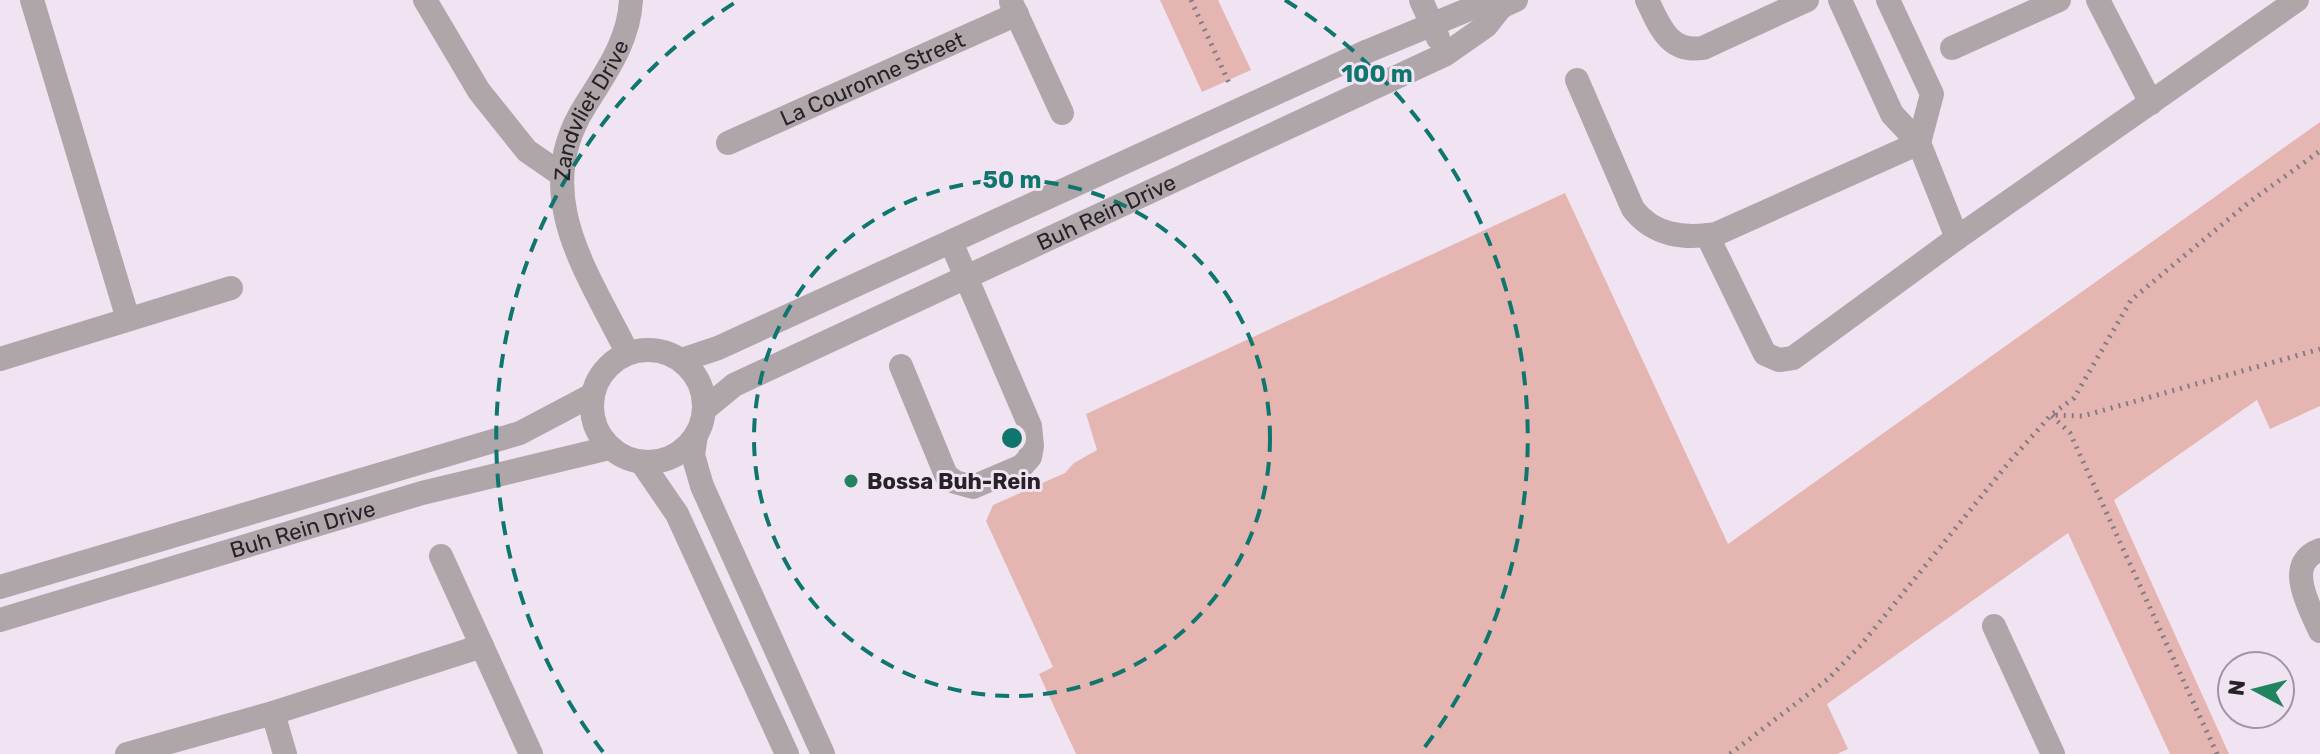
<svg xmlns="http://www.w3.org/2000/svg" width="2320" height="754" font-family="Rubik,sans-serif">
  <rect width="100%" height="100%" fill="#f0e4f3"/>
  <path fill="#e5b5b2" d="M1160 0H1218L1251 70 1202 92Z
    M2320 122V406L2270 429 2257 400 2114 500 2229 754H2170L2068 533 1827 704 1848 749 1837 754H1076L1039 674 1053 667 986 521 993 505 1065 473 1074 463 1097 450 1086 414 1565 193 1728 544Z"/>
  <g fill="none" stroke-linecap="round" stroke-linejoin="round">
    <path stroke="#837b85" stroke-width="5" stroke-dasharray="2 6" stroke-linecap="butt" d="M1191 0 1229 83
      M1730 754 1828 679 1861 645 2010 461 2051 415 2074 398 2131 300 2248 203 2320 151
      M2217 754 2070 433 2051 415 2083 416 2320 349"/>
    <g stroke="#afa6aa" stroke-width="24">
      <path d="M32 0 128 319"/>
      <path d="M425 0 479 91 527 151 562 175"/>
      <path d="M1421 0 1438 38"/>
      <path d="M1647 0C1660 27 1669 53 1703 48L1807 0"/>
      <path d="M1840 0 1892 114 1919 143 1957 238"/>
      <path d="M1888 0 1932 94 1919 143"/>
      <path d="M2098 0 2151 103"/>
      <path d="M1011 2 1062 113"/>
      <path d="M1952 48 2059 0"/>
      <path d="M1577 80 1633 209C1654 236 1684 239 1716 234L1919 143"/>
      <path id="s1" d="M728 143 1017 14"/>
      <path d="M1707 235 1765 354 1779 360 1793 358 1957 238 2297 0"/>
      <circle cx="648" cy="406" r="56"/>
      <path id="s2" d="M627 352C588 273 529 194 585 106 606 72 629 41 631 0"/>
      <path d="M0 359 231 288"/>
      <path d="M682 360 718 348 1368 51 1477 6 1501 7 1516 0"/>
      <path d="M901 366 946 475 955 482 973 487 1022 466 1030 457 1032 446 1030 426 951 242"/>
      <path id="s3" d="M705 409 734 385 1446 54 1486 26 1501 7"/>
      <path d="M696 435 693 455 702 486 823 754"/>
      <path d="M642 463 677 514 787 754"/>
      <path d="M2320 550C2283 563 2310 608 2320 631"/>
      <path d="M441 556 531 754"/>
      <path d="M0 587 520 433 592 395"/>
      <path id="s4" d="M0 620 422 493 609 448"/>
      <path d="M1994 626 2053 754"/>
      <path d="M273 713 285 754"/>
      <path d="M127 754 273 713 482 646"/>
    </g>
  </g>
  <g fill="none" stroke="#0f766e" stroke-width="4" stroke-dasharray="14 10">
    <circle cx="1012" cy="438" r="258"/>
    <path d="M603 752A516 516 0 0 1 739 0M1285 0A516 516 0 0 1 1421 752"/>
  </g>
  <circle fill="#21845e" stroke="#f0e4f3" stroke-width="3" cx="851" cy="481" r="8"/>
  <g text-anchor="middle" stroke-width="6" stroke-linejoin="round" paint-order="stroke">
    <g font-size="22" fill="#272228" stroke="#f0e4f3">
      <text dy="8" stroke="none"><textPath href="#s1" startOffset="158">La Couronne Street</textPath></text>
      <text dy="8" stroke="none"><textPath href="#s2" startOffset="262">Zandvliet Drive</textPath></text>
      <text dy="8" stroke="none"><textPath href="#s3" startOffset="448">Buh Rein Drive</textPath></text>
      <text dy="8" stroke="none"><textPath href="#s4" startOffset="316">Buh Rein Drive</textPath></text>
    </g>
    <g font-size="22" font-weight="bold" fill="#272228" stroke="#f0e4f3" text-anchor="start">
      <text x="867" y="489">Bossa Buh-Rein</text>
    </g>
  </g>
  <circle cx="1012" cy="438" r="12" fill="#0f766e" stroke="#f0e4f3" stroke-width="4"/>
  <g font-size="24" text-anchor="middle" font-weight="bold" fill="#0f766e" stroke="#f0e4f3" stroke-width="6" stroke-linejoin="round" paint-order="stroke">
    <text x="1377" y="82">100 m</text>
    <text x="1012" y="188">50 m</text>
  </g>
  <g transform="translate(2256 690) rotate(277)"><circle r="38" fill="#f0e4f3" stroke="#a096a2" stroke-width="2"/>
  <path d="M0-6L14 30L0 20L-14 30Z" fill="#21845e"/>
  <text y="-12" font-size="22" font-weight="bold" text-anchor="middle" fill="#272228">N</text>
  </g>
</svg>
